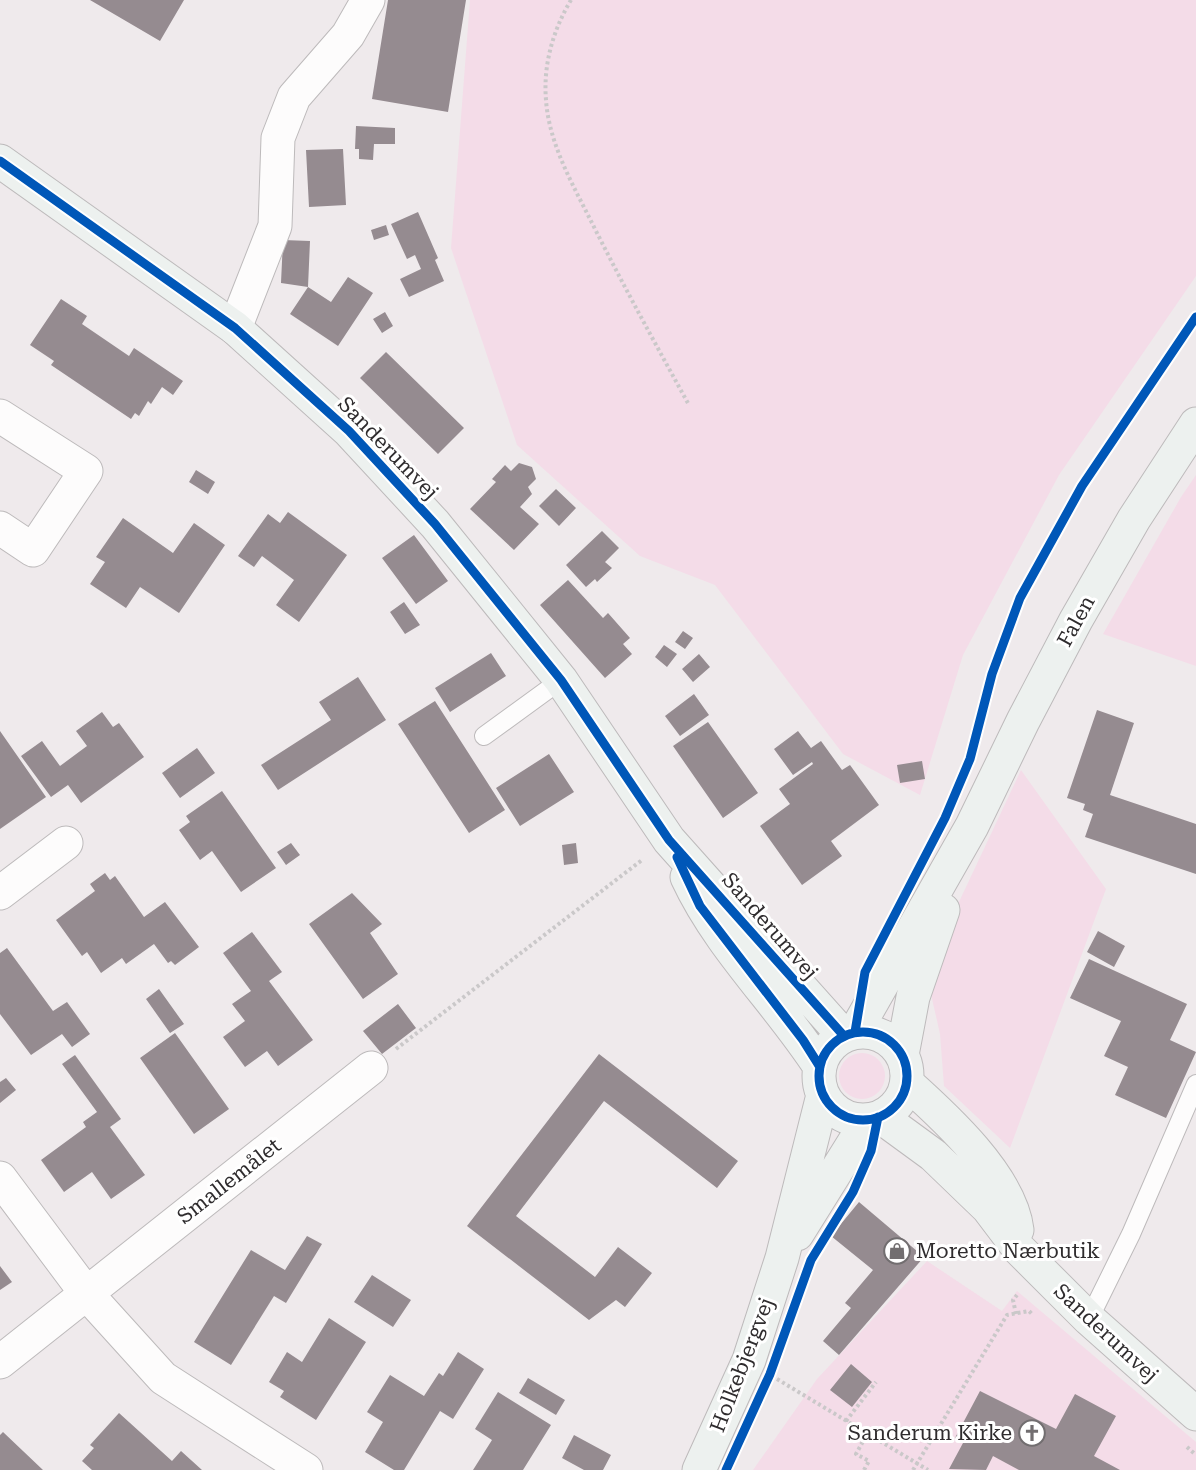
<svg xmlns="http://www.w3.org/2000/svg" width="1196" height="1470" font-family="'Roboto Serif',serif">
  <rect width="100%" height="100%" fill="#efeaec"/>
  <path fill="#f4dce8" d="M470 0H1196V276L1059 475 963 655 920 795 843 754 715 585 640 556 517 445 451 248Z
    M1196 475V666L1103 634 1181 497Z
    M1021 770 1106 889 1010 1148 944 1086 940 1034 926 972Z
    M839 1076a23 23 0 1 1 46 0a23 23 0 1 1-46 0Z
    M927 1261 1002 1311 1017 1291 1196 1442V1470H753L817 1379Z"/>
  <path fill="#958b90" d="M90 0H184L160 41Z
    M388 0H466L448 112 372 99Z
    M356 126 395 128V144H374L373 160 359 159V149H355Z
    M343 149 346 205 309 207 306 150Z
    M418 212 438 258 435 260 444 281 409 297 400 279 421 269 415 255 407 259 391 224Z
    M386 225 389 235 374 240 371 230Z
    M283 240 310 241 308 287 281 283Z
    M348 277 373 293 338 346 290 314 308 287 331 302Z
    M61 299 87 316 82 324 129 356 134 348 183 381 173 395 162 387 151 404 148 401 139 416 135 413 131 419 51 365 54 361 30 345Z
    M385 312 393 326 382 333 373 319Z
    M386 352 464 428 438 454 360 378Z
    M519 463 532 467 536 479 528 487 532 494 520 507 539 524 514 550 470 509 496 482 492 479 505 465 511 471Z
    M196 470 215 482 208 494 189 482Z
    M556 489 576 508 559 526 539 506Z
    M288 512 347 555 299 622 276 605 294 580 262 556 254 567 238 556 268 514 280 523Z
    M123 518 173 553 194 523 225 545 179 613 140 587 126 608 90 584 105 562 96 557Z
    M602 531 619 548 605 562 612 568 597 582 595 579 586 587 566 565Z
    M414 535 448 581 416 604 382 558Z
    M568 580 603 618 608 613 630 638 623 644 632 654 605 678 540 605Z
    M404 602 420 625 405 634 390 612Z
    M683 631 693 638 685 649 675 642Z
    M664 645 677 654 667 667 655 657Z
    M491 653 506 676 450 712 435 688Z
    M699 654 710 667 693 682 682 669Z
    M358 677 386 720 278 790 261 765 331 720 319 702Z
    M694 694 709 715 680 736 665 716Z
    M435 701 505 810 469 833 398 724Z
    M1097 710 1134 723 1110 795 1196 824V874L1085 837 1093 814 1083 810 1085 804 1067 798Z
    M102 712 113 727 119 723 144 757 81 803 68 785 51 797 21 756 42 741 60 766 87 746 76 731Z
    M708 722 758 793 723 818 673 746Z
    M0 731 46 797 0 829Z
    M798 731 811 748 821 741 842 770 850 765 879 805 831 841 842 856 802 885 760 826 790 804 779 789 813 764 812 762 793 775 774 749Z
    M197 748 215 773 180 798 162 773Z
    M549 754 574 792 520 826 496 788Z
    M922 761 925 779 900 783 897 765Z
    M222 791 276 868 241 892 212 851 200 860 179 830 190 822 186 816Z
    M291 843 300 855 286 865 277 852Z
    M576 843 578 863 564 865 562 845Z
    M105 873 110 880 115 876 144 917 165 902 199 947 175 965 171 961 168 963 154 944 126 964 122 958 101 973 87 952 82 956 56 920 95 891 90 884Z
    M352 893 382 924 370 933 398 974 363 999 309 924Z
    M1098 931 1125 946 1114 967 1087 952Z
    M252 932 282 972 269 981 313 1040 278 1066 267 1051 245 1067 223 1037 245 1021 232 1004 251 991 223 953Z
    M7 948 53 1011 67 1002 90 1034 72 1047 62 1034 31 1055 0 1014V953Z
    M1089 959 1187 1004 1170 1040 1196 1052 1166 1118 1115 1095 1128 1067 1104 1056 1121 1021 1070 998Z
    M159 989 184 1024 170 1033 146 999Z
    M398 1004 416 1028 382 1054 363 1031Z
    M175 1033 229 1109 194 1134 140 1058Z
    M599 1054 738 1161 717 1188 604 1101 516 1216 595 1277 618 1247 652 1273 625 1307 616 1300 589 1320 467 1226Z
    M75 1055 121 1119 110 1127 145 1175 111 1199 92 1172 64 1192 41 1160 86 1127 83 1122 97 1112 62 1064Z
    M6 1078 16 1090 0 1103V1082Z
    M859 1202 924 1257 839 1355 823 1341 851 1308 845 1303 873 1270 831 1236Z
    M307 1236 322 1244 286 1303 274 1296 231 1365 194 1342 251 1250 285 1270Z
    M0 1266 12 1282 0 1290Z
    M372 1275 411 1300 393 1327 354 1302Z
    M329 1318 366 1342 316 1420 280 1397 284 1391 269 1382 287 1352 302 1362Z
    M458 1352 484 1369 453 1419 440 1411 404 1470H394L365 1452 383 1422 367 1412 390 1375 424 1396 439 1373 443 1376Z
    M851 1364 872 1382 852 1407 830 1390Z
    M528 1378 565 1400 556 1415 519 1393Z
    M980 1391 1056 1429 1075 1394 1116 1416 1094 1456 1120 1470H1019L993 1456 986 1470 949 1469 963 1443 955 1438Z
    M498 1392 551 1425 523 1470H473L492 1440 475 1429Z
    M119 1413 172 1461 181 1451 202 1470H92L82 1461 94 1448 90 1445Z
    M3 1432 43 1470H0V1435Z
    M574 1435 611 1455 603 1470H584L562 1458Z"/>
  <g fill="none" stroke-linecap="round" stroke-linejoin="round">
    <g stroke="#bdbabb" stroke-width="20">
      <path id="lane" d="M484 736 561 680
        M1089 1319 1131 1234 1196 1084"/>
    </g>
    <g stroke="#bdbabb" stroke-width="35">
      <path id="street" d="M235 328 275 226 278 138 294 97 348 35 368 0
        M0 416 86 471 33 550 0 528
        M0 893 66 843
        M0 1178 86 1293 163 1378 306 1470
        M0 1362 371 1068"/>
    </g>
    <g stroke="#bdbabb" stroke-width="35">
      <path id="secondary" d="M0 161 235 328 349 431 435 524 561 680 669 840 844 1036
        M687 877C720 948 778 1002 820 1067
        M855 1032 972 826 1023 721 1076 620 1134 519 1196 424
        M819 1076a44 44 0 1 1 88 0a44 44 0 1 1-88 0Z
        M902 1055 913 997 943 910
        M907 1083C945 1117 1011 1177 1017 1230
        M881 1117 933 1155 988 1208 1019 1249 1089 1319 1196 1414
        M797 1234 868 1120
        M699 1470 749 1360 782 1258 823 1095"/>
    </g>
    <path stroke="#cac8c9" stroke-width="4" stroke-dasharray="3 3" stroke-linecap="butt" d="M571 0C553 30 543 65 546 100 549 144 573 185 592 223 623 285 656 345 689 405
      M396 1049 642 860
      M1016 1314 1013 1300 1017 1295
      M777 1379 928 1470
      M846 1421 876 1382
      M1187 1447 1196 1455
      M864 1470 869 1461 856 1454 867 1434
      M913 1470 1007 1315 1029 1311 1033 1315"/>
    <use href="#lane" stroke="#fdfcfc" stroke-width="18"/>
    <use href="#street" stroke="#fdfcfc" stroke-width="33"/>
    <use href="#secondary" stroke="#edf1ef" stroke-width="33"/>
    <g stroke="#fff" stroke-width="13">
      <path id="cycleway" d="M0 161 235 328 349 431 435 524 561 680 669 840 844 1036
        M677 857 700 906 803 1040 820 1067
        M855 1032 865 972 945 818 970 759 992 674 1020 598 1082 486 1196 317
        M819 1076a44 44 0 1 1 88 0a44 44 0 1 1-88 0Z
        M726 1470 770 1374 811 1260 853 1192 871 1151 878 1117"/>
    </g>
    <use href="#cycleway" stroke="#0057b8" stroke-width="9"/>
  </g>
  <defs>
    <g id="shop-ring" transform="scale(1.35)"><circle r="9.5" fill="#fff" stroke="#726e70" stroke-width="1.5"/><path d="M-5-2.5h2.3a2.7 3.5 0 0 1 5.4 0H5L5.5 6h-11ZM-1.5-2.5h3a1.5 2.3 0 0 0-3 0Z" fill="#726e70"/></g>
    <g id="church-ring" transform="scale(1.35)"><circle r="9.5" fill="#fff" stroke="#726e70" stroke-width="1.5"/><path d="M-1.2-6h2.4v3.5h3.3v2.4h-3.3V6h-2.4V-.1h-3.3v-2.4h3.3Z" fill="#726e70"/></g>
  </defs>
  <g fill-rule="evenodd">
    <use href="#shop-ring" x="897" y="1251"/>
    <use href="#church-ring" x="1032" y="1433"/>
  </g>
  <g text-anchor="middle" stroke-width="6" stroke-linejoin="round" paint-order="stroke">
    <g font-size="21" fill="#2f2c2e" stroke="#fff">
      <text transform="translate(388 448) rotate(46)" y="7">Sanderumvej</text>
      <text transform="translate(1076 621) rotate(-61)" y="7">Falen</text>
      <text transform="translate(770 926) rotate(49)" y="7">Sanderumvej</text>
      <text transform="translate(229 1181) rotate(-38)" y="7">Smallemålet</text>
      <text transform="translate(1106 1333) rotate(43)" y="7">Sanderumvej</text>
      <text transform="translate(742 1365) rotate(-69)" y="7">Holkebjergvej</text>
    </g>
    <g font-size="21" fill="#2f2c2e" stroke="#fff" text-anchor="start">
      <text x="916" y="1258">Moretto Nærbutik</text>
      <text x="1012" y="1440" text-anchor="end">Sanderum Kirke</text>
    </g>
  </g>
</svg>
